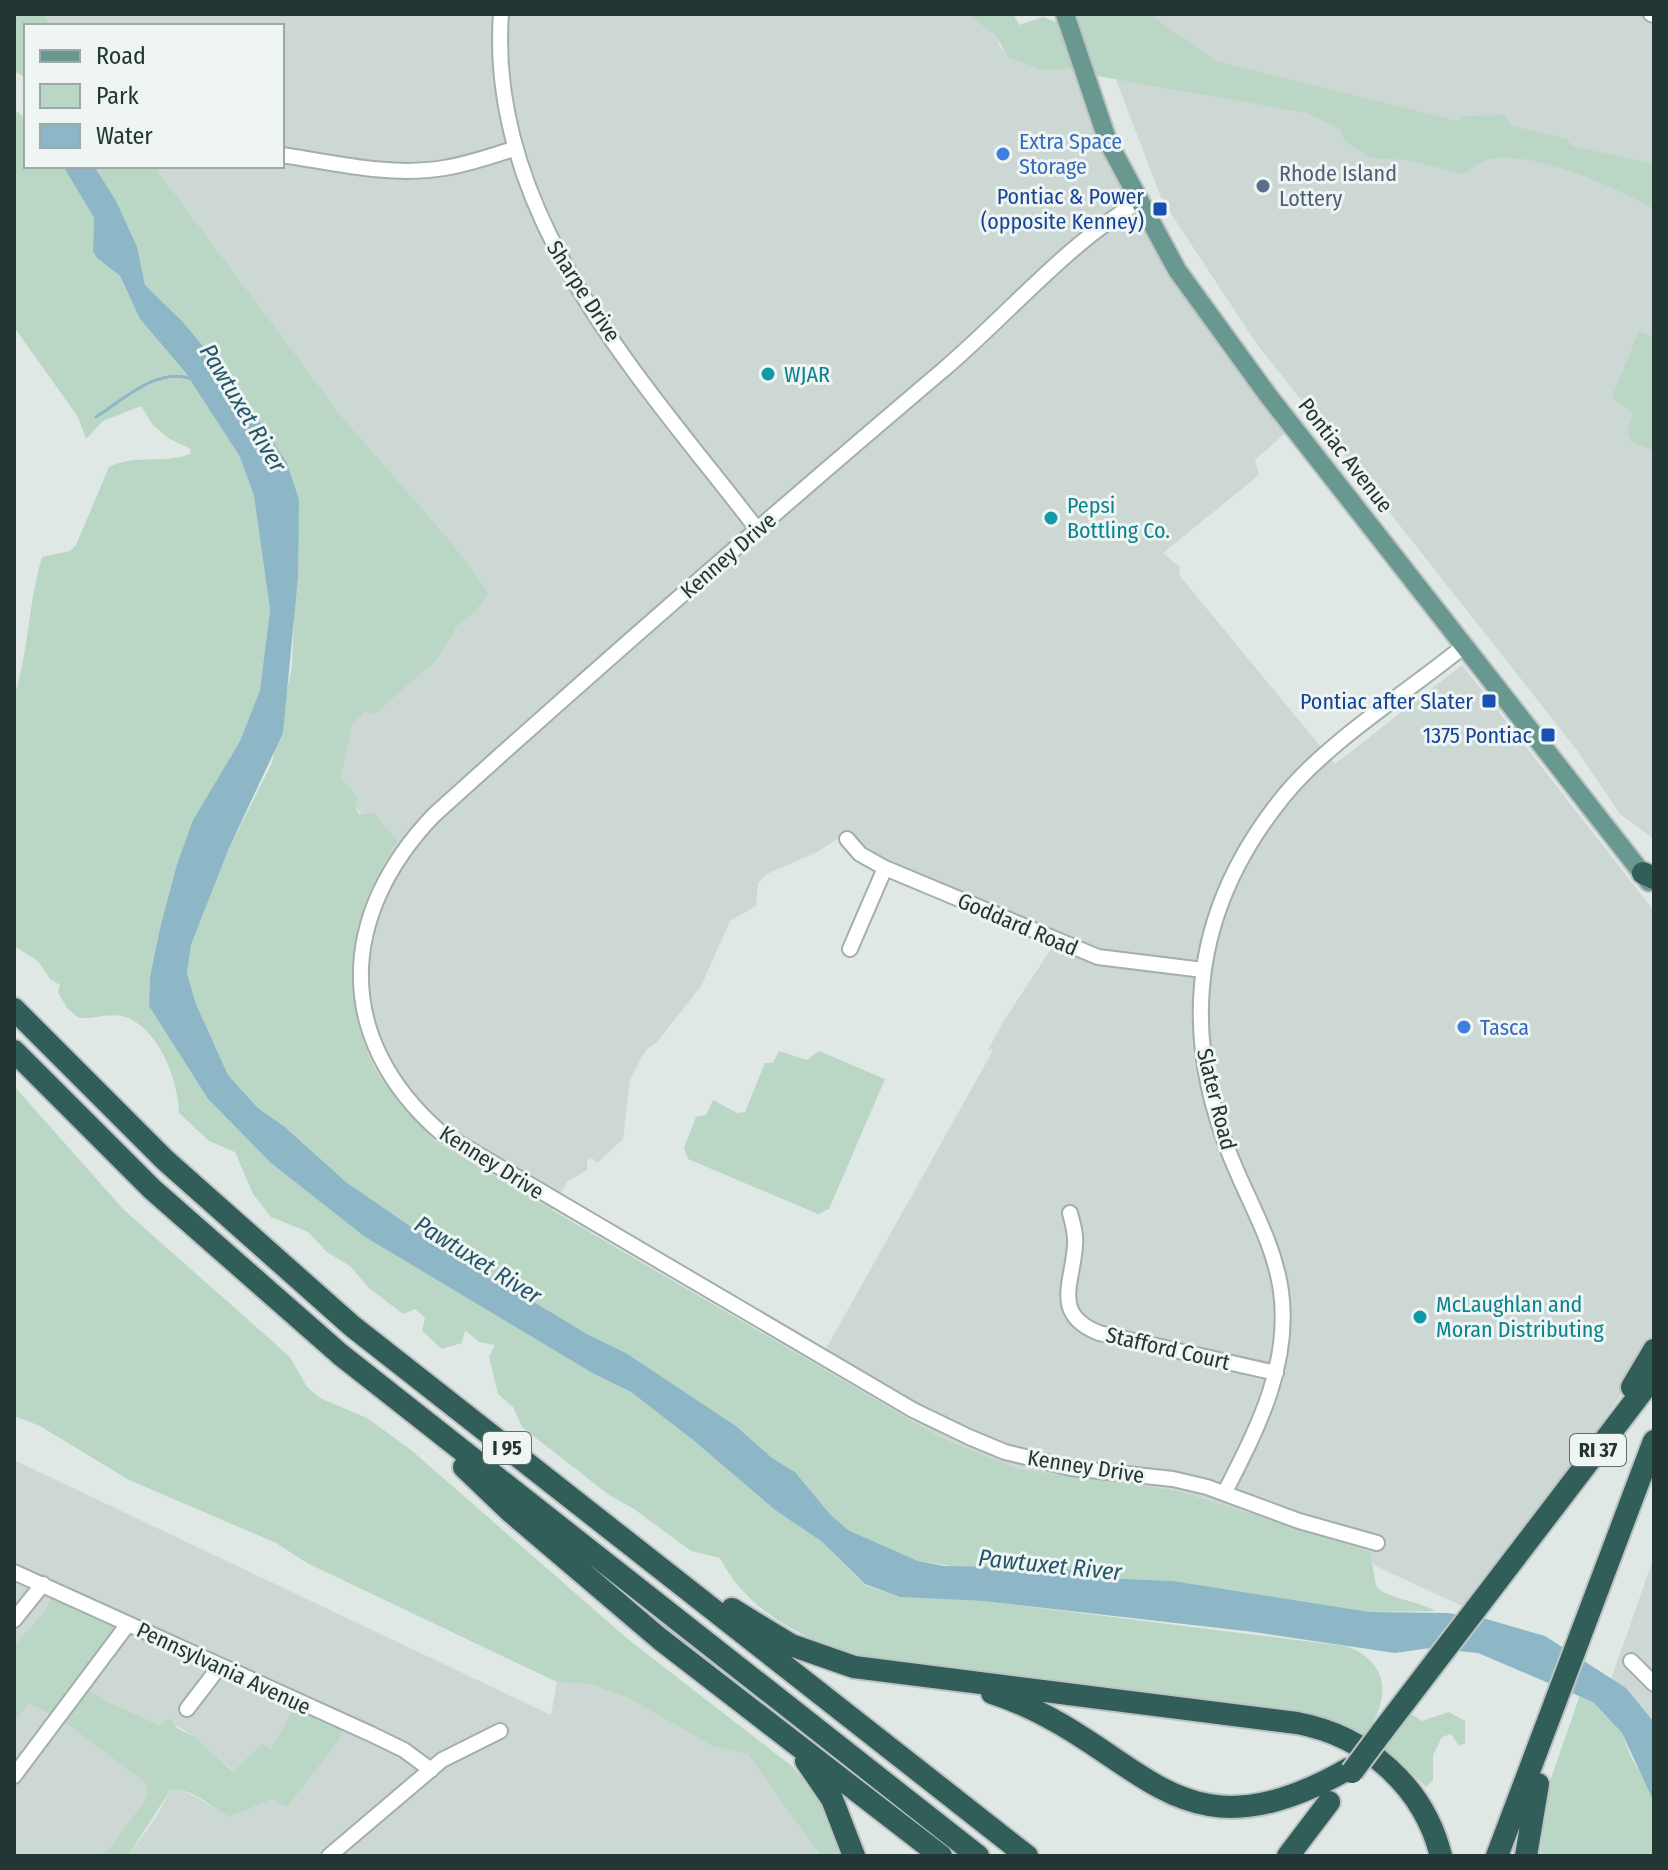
<svg xmlns="http://www.w3.org/2000/svg" width="1668" height="1870" font-family="'Fira Sans Condensed',sans-serif">
  <rect width="100%" height="100%" fill="#dfe8e5"/>
  <path fill="#cdd7d4" d="M44 14H967L996 36 1001 49 1081 68 1155 237 1291 428 1255 460 1259 475 1163 553 1180 567 1179 575 1335 764 1462 665 1654 911V1336L1624 1390 1592 1438 1462 1606 1382 1569 1373 1564 1370 1552 1098 1482 1018 1469 940 1437 818 1363 990 1056 993 1048 988 1050 1003 1022 1055 943 850 850 840 837 819 851 767 874 758 883 756 906 730 921 701 986 657 1042 646 1050 630 1079 623 1139 597 1163 592 1158 587 1161V1170L567 1182 552 1210 434 1142 403 1107 371 1060 357 1014 350 969 355 939 379 869 363 815 355 807 358 797 341 778 352 725 364 712 374 715 438 659 458 625 475 612 487 593 452 543 343 418 154 166H282V26H52Z
    M1091 14H1654V839L1620 814 1576 749 1256 343 1162 200Z
    M14 1460 551 1715 557 1682 590 1684 630 1699 712 1746 748 1754 820 1856H128L155 1819 171 1789H179L196 1797 229 1817 273 1799 297 1703 271 1750 261 1744 234 1772 197 1738 171 1722 159 1725 106 1701 83 1686 46 1609 14 1646Z
    M1654 1557V1722L1626 1688 1611 1679Z
    M29 1702 62 1720 147 1783 148 1795 112 1846 97 1856H14V1722Z"/>
  <path fill="#bad7c5" d="M14 14H44L52 26H26V78L14 71Z
    M967 14H1013L1019 25 1043 17 1069 27 1066 14H1149L1216 61 1458 121 1462 116 1504 115 1512 126 1567 139 1572 146 1654 164V209C1617 188 1533 150 1490 159 1480 162 1472 168 1463 174L1408 160 1372 158 1345 142 1340 129 1307 113 1086 74 1082 68 1043 70 1008 57 996 36Z
    M14 109 26 119V166H63L94 218 93 250 97 258 120 276 140 319 185 372 240 457 254 496 270 610 260 690 240 741 193 820 177 864 160 928 150 977 149 1006 208 1099 271 1163 365 1237 594 1374 631 1392 693 1440 775 1510 821 1541 865 1585 900 1597 983 1601 1345 1646C1391 1661 1391 1701 1364 1735L863 1658C805 1640 748 1613 720 1558L691 1551 634 1509 609 1495 522 1427 513 1407 498 1394 489 1357 495 1345 479 1342 465 1330 462 1343 442 1349 422 1331 425 1318 415 1309 403 1314 369 1288 350 1266 327 1252 308 1232 271 1217 253 1194 235 1152 209 1141 179 1113C179 1081 158 1025 122 1016 109 1013 93 1019 79 1018L67 1008 58 992 60 985 50 979 38 961 14 946V697C29 652 28 603 42 557L70 551 76 545 109 467C138 453 162 465 190 454L191 449 168 438 153 425 141 406 103 421 86 439 78 417 14 327Z
    M94 166H154L343 418 452 543 488 593 475 612 458 625 438 659 374 715 364 712 352 725 341 778 358 797 355 807 359 814 374 813 397 841C353 912 337 978 370 1058 384 1089 412 1116 434 1141L940 1437 1018 1469 1178 1491 1370 1552C1373 1563 1373 1574 1376 1585 1379 1597 1421 1601 1435 1611L1370 1612 1173 1581 1104 1578 1063 1568 980 1570 918 1561 848 1530 829 1513 795 1472 772 1458 736 1426 626 1353 587 1334 423 1235 346 1182 285 1127 258 1108 228 1075 196 1004 187 973 191 945 229 848 272 763 292 665 299 499 287 463 239 389 183 322 145 285 136 247Z
    M1639 331 1654 338V451L1632 442 1627 432 1633 414 1612 397Z
    M779 1051 807 1060 819 1051 885 1079 829 1209 818 1214 688 1159 684 1148 696 1117 706 1115 713 1100 737 1113 745 1112 765 1063H773Z
    M14 1086 123 1209 290 1357 307 1387 320 1398 367 1418 411 1450 629 1640 793 1767 825 1808 842 1856H820L748 1754 712 1746 630 1699 590 1684 557 1682 307 1563 276 1543 129 1480 40 1426 14 1416Z
    M54 1591 126 1624 84 1686 106 1701 159 1725 170 1718 177 1728 197 1738 233 1772 261 1744 271 1749 297 1703 345 1724 339 1740 287 1807 273 1799 229 1817C212 1807 191 1788 171 1789L128 1856H97L112 1846 148 1795 146 1783 62 1720 29 1703 14 1722V1646L46 1609Z
    M1580 1695 1593 1702 1622 1733 1631 1757 1647 1784 1654 1802V1856H1540L1547 1790Z
    M1408 1712 1422 1721 1449 1712 1465 1721V1743L1459 1746 1451 1734 1442 1737 1433 1755V1780L1426 1787 1382 1746Z"/>
  <path fill="#8db7c7" d="M63 166H94L116 201 137 247 145 285 183 322 239 389 287 463 299 499 298 577 283 733 229 848 191 945 187 973 196 1004 228 1075 258 1108 285 1127 346 1182 423 1235 587 1334 626 1353 736 1426 772 1458 795 1472 829 1513 848 1530 918 1561 944 1566 1063 1568 1104 1578 1173 1581 1370 1612 1447 1613 1483 1618 1545 1636 1626 1688 1654 1722V1802L1622 1733 1593 1702 1478 1653 1430 1648 1395 1653 1254 1632 983 1601 900 1597 865 1584 821 1541 775 1510 693 1440 631 1392 594 1374 365 1237 271 1163 208 1099 149 1006 150 977 160 928 177 864 193 820 240 741 260 690 270 610 254 496 240 457 185 372 140 319 120 276 97 258 93 251 94 218Z"/>
  <g fill="none" stroke-linecap="round" stroke-linejoin="round">
    <path stroke="#8db7c7" stroke-width="3" d="M96 417C123 400 158 366 192 379"/>
    <g stroke="#a3afac" stroke-width="18">
      <path id="minor" d="M501 14C486 216 643 381 757 529
        M1651 14 1654 15
        M282 155C335 163 391 177 444 168 469 164 492 156 516 148
        M1140 201C1066 244 1008 315 943 370 771 516 601 664 434 815 338 915 333 1038 440 1132L913 1410 969 1437 1005 1452 1071 1468 1173 1479 1207 1487 1299 1521 1377 1543
        M847 839 860 854 885 868 1098 957 1203 970
        M850 949 885 868
        M1070 1213C1073 1224 1076 1234 1075 1245 1073 1283 1051 1314 1099 1333L1276 1373
        M1225 1492C1257 1429 1291 1365 1281 1291 1274 1242 1248 1201 1230 1155 1178 1025 1195 906 1283 797 1328 741 1408 692 1464 646
        M14 1572 369 1733 404 1750 431 1770
        M14 1620 43 1584
        M1631 1661 1654 1684
        M187 1709 220 1666
        M14 1776 128 1624
        M329 1856 442 1760 500 1731"/>
    </g>
    <g stroke="#bdc3c2" stroke-width="22">
      <path id="major" d="M1065 14 1108 142 1177 270 1267 394 1649 882"/>
    </g>
    <g stroke="#bdc3c2" stroke-width="26">
      <path id="highway" d="M1643 873 1654 878
        M14 1009 165 1160 352 1326 1027 1856
        M14 1051 152 1189 341 1355 978 1856
        M1632 1387 1654 1350
        M464 1467 511 1512 660 1639 941 1856
        M732 1609 791 1645 854 1667 1297 1723C1367 1736 1424 1787 1441 1856
        M992 1693C1144 1743 1170 1870 1348 1769
        M1381 1733 1654 1376
        M806 1761 832 1799 854 1856
        M1288 1856 1329 1802
        M1497 1856 1654 1441
        M1526 1856 1538 1784"/>
    </g>
    <use href="#minor" stroke="#fff" stroke-width="14"/>
    <use href="#major" stroke="#699891" stroke-width="18"/>
    <use href="#highway" stroke="#325e5a" stroke-width="22"/>
    <g stroke="#bdc3c2" stroke-width="26" stroke-linecap="butt">
      <path id="highway-bridge" d="M1352 1772 1381 1733"/>
    </g>
    <use href="#highway-bridge" stroke="#325e5a" stroke-width="22"/>
  </g>
  <g fill="#3f7fe0" stroke="#eef5f3" stroke-width="3">
    <circle cx="1003" cy="154" r="8"/>
    <circle cx="1464" cy="1027" r="8"/>
  </g>
  <circle fill="#5c6f8a" stroke="#eef5f3" stroke-width="3" cx="1263" cy="186" r="8"/>
  <g fill="#1a4fb4" stroke="#eef5f3" stroke-width="3">
    <rect x="1152" y="201" width="16" height="16" rx="4"/>
    <rect x="1481" y="693" width="16" height="16" rx="4"/>
    <rect x="1540" y="727" width="16" height="16" rx="4"/>
  </g>
  <g fill="#0f9aa8" stroke="#eef5f3" stroke-width="3">
    <circle cx="768" cy="374" r="8"/>
    <circle cx="1051" cy="518" r="8"/>
    <circle cx="1420" cy="1317" r="8"/>
  </g>
  <g text-anchor="middle" stroke-width="6" stroke-linejoin="round" paint-order="stroke">
    <g fill="#eef5f3" stroke="#5f6f6d" stroke-width="2">
      <rect x="483" y="1432" width="48" height="32" rx="6"/>
      <rect x="1570" y="1434" width="56" height="32" rx="6"/>
    </g>
    <g font-size="20" font-weight="bold" fill="#223633">
      <text x="507" y="1455">I 95</text>
      <text x="1598" y="1457">RI 37</text>
    </g>
    <g font-size="22" fill="#366cbe" stroke="#eef5f3" text-anchor="start">
      <text x="1019" y="149">Extra Space<tspan x="1019" dy="25">Storage</tspan></text>
      <text x="1480" y="1035">Tasca</text>
    </g>
    <g font-size="22" fill="#4e5e75" stroke="#eef5f3" text-anchor="start">
      <text x="1279" y="181">Rhode Island<tspan x="1279" dy="25">Lottery</tspan></text>
    </g>
    <g font-size="22" fill="#164399" stroke="#eef5f3" text-anchor="end">
      <text x="1144" y="204">Pontiac &amp; Power<tspan x="1144" dy="25">(opposite Kenney)</tspan></text>
      <text x="1473" y="709">Pontiac after Slater</text>
      <text x="1532" y="743">1375 Pontiac</text>
    </g>
    <g font-size="22" fill="#223633" stroke="#eef5f3">
      <text transform="translate(584 291) rotate(57)" y="8">Sharpe Drive</text>
      <text transform="translate(1346 455) rotate(52)" y="8">Pontiac Avenue</text>
      <text transform="translate(728 555) rotate(-41)" y="8">Kenney Drive</text>
      <text transform="translate(1018 924) rotate(23)" y="8">Goddard Road</text>
      <text transform="translate(1217 1099) rotate(76)" y="8">Slater Road</text>
      <text transform="translate(492 1162) rotate(32)" y="8">Kenney Drive</text>
      <text transform="translate(1168 1348) rotate(13)" y="8">Stafford Court</text>
      <text transform="translate(1086 1466) rotate(9)" y="8">Kenney Drive</text>
      <text transform="translate(224 1668) rotate(25)" y="8">Pennsylvania Avenue</text>
    </g>
    <g font-size="22" fill="#0d838f" stroke="#eef5f3" text-anchor="start">
      <text x="784" y="382">WJAR</text>
      <text x="1067" y="513">Pepsi<tspan x="1067" dy="25">Bottling Co.</tspan></text>
      <text x="1436" y="1312">McLaughlan and<tspan x="1436" dy="25">Moran Distributing</tspan></text>
    </g>
    <g font-size="24" font-style="italic" fill="#245569" stroke="#eef5f3">
      <text transform="translate(243 408) rotate(59)" y="8">Pawtuxet River</text>
      <text transform="translate(478 1260) rotate(32)" y="8">Pawtuxet River</text>
      <text transform="translate(1050 1565) rotate(6)" y="8">Pawtuxet River</text>
    </g>
  </g>
  <rect width="1668" height="1870" fill="none" stroke="#223633" stroke-width="32"/>
  <rect x="24" y="24" width="260" height="144" fill="#eef5f3" stroke="#9ca9a6" stroke-width="2"/>
  <rect x="40" y="50" width="40" height="12" fill="#699891" stroke="#9ca9a6" stroke-width="2"/>
  <text x="96" y="64" font-size="24" fill="#223633">Road</text>
  <rect x="40" y="84" width="40" height="24" fill="#bad7c5" stroke="#9ca9a6" stroke-width="2"/>
  <text x="96" y="104" font-size="24" fill="#223633">Park</text>
  <rect x="40" y="124" width="40" height="24" fill="#8db7c7" stroke="#9ca9a6" stroke-width="2"/>
  <text x="96" y="144" font-size="24" fill="#223633">Water</text>
</svg>
